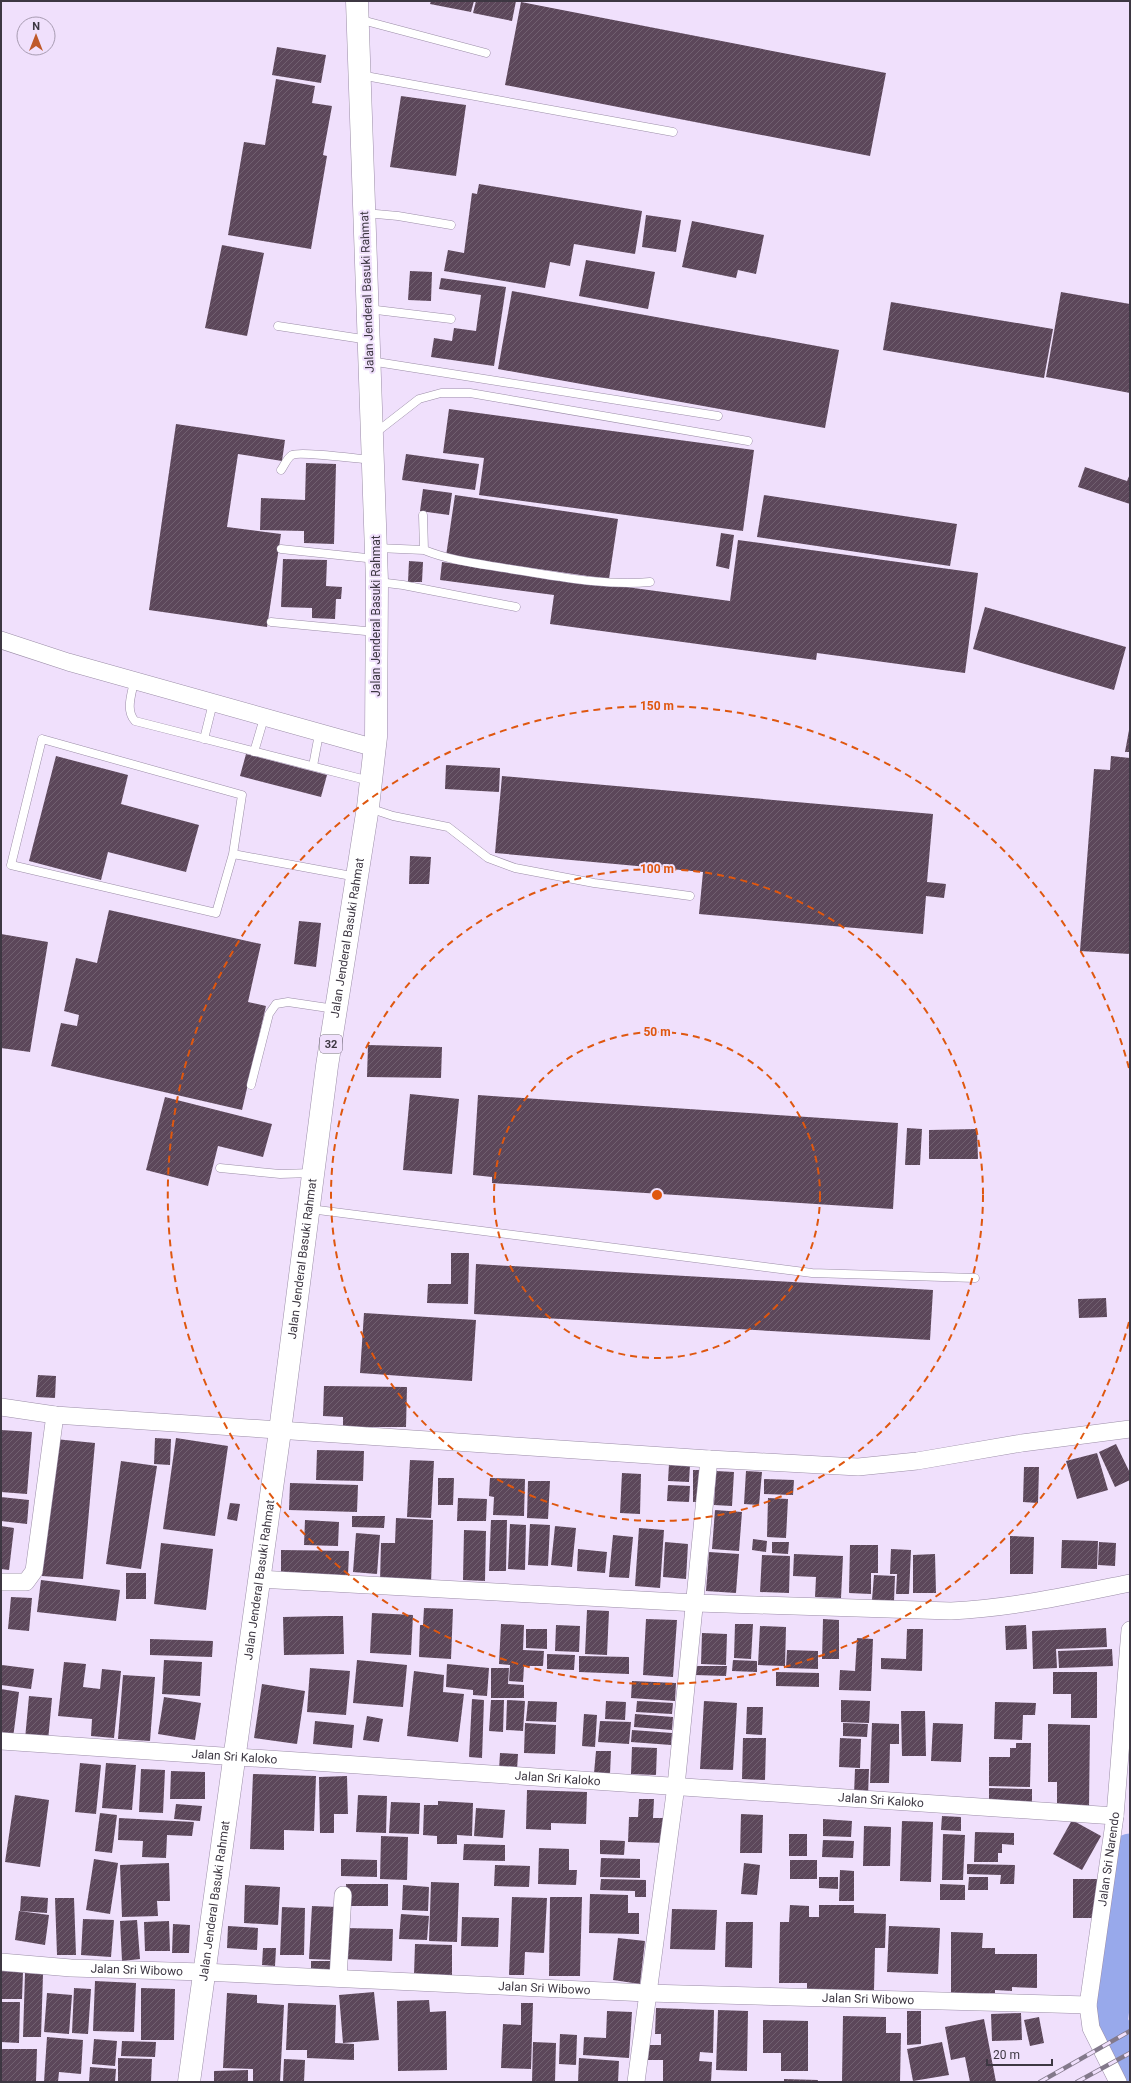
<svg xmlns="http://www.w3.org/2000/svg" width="1131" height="2083" font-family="Roboto,sans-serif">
  <defs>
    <pattern id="building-hatch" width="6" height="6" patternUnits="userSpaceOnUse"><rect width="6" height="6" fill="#5c475a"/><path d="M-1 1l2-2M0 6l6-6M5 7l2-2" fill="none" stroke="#716070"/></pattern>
  </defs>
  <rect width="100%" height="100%" fill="#f0e0fc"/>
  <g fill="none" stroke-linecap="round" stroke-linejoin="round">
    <path stroke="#98a9eb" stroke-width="39" d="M1130 1853 1108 2023 1130 2063"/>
  </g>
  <path fill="url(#building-hatch)" d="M431 1H474L471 12 430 4Z
    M476 1H516L512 21 473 13Z
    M521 2 886 73 870 156 505 85Z
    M277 47 326 55 321 83 272 75Z
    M276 79 315 86 312 103 332 106 323 155 327 156 311 249 228 235 244 142 265 145Z
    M401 96 466 105 456 176 390 167Z
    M479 184 642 211 635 254 574 244 570 266 550 262 545 288 444 271 448 250 464 253 472 193 477 194Z
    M646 215 681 220 676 252 642 247Z
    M692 221 764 235 756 274 738 270 736 278 682 267Z
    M222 245 264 253 247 336 205 328Z
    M586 260 655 272 648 309 579 296Z
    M410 271 432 272 431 301 408 300Z
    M441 278 506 287 494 366 431 357 434 338 452 341 454 328 476 331 481 295 439 289Z
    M512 291 839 350 825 428 498 369Z
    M1061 292 1130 304V393L1046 377Z
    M891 302 1053 329 1044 378 883 350Z
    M449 409 754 450 743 531 479 495 484 458 443 453Z
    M176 424 285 440 282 461 238 454 227 527 281 534 267 627 149 610Z
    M406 454 479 464 475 490 402 480Z
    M306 463 336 464 334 544 304 543V531L260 530 261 498 305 500Z
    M1085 467 1127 481 1130 474V504L1078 487Z
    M423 489 452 493 449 515 420 511Z
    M455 495 618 519 609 579 446 556Z
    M764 495 957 524 950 566 757 537Z
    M721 533 734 535 729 569 716 566Z
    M738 540 978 573 965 673 817 653 816 660 550 624 554 595 440 580 442 562 730 601Z
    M283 559 327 560 326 586 342 587 341 599H336L335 619 312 618V608L281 607Z
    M409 561 423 562 422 582H408Z
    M985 607 1126 647 1114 690 973 649Z
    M1129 730 1130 731V752H1125Z
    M246 754 327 775 321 797 240 776Z
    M56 756 128 775 121 804 199 825 186 872 108 852 101 880 29 861Z
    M1111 756 1130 758V954L1080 951 1094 769 1110 770Z
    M446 765 500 768 499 792 445 789Z
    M502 776 933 814 927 882 946 884 944 898 926 896 923 934 699 914 703 872 495 853Z
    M410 856 431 857 429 884H409Z
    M109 910 261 944 248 1002 266 1006 242 1110 51 1066 61 1023 77 1026 79 1015 64 1011 76 958 97 963Z
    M299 921 321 923 316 967 294 964Z
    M1 934 48 942 30 1052 1 1048Z
    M368 1045 442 1047 441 1078 367 1077Z
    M410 1094 459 1099 452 1174 403 1170Z
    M478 1095 898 1123 893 1209 492 1183V1177L473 1175Z
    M165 1097 272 1124 263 1157 218 1146 208 1186 146 1170Z
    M907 1128 922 1129 920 1165H905Z
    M977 1129 978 1159H929V1130Z
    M451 1253H469L468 1304 427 1303 428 1284H451Z
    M476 1264 933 1290 930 1340 474 1314Z
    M1106 1298 1107 1317 1079 1318 1078 1299Z
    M364 1313 476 1320 472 1381 360 1373Z
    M38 1375 56 1376 55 1398 36 1397Z
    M324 1386 407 1387 406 1427H343V1417L323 1416Z
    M1 1430 32 1432 27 1494 1 1492Z
    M155 1438 171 1439 170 1465 154 1464Z
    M176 1438 228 1446 215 1536 163 1529Z
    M55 1439 95 1443 83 1579 42 1576Z
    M1116 1444 1130 1473V1480L1115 1487 1099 1452Z
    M317 1450 364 1451 363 1481 316 1480Z
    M1097 1453 1108 1490 1077 1499 1066 1461Z
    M410 1460 434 1461 431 1518 407 1517Z
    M121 1461 157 1466 141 1569 106 1564Z
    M669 1464 690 1465 689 1482 668 1481Z
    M1024 1467H1039L1038 1503 1023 1502Z
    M693 1470H703V1502H693Z
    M716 1471 734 1472 732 1506 714 1505Z
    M746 1471 762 1472 759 1505 744 1504Z
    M622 1473 641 1474 640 1514 620 1513Z
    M438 1478H454L453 1505H438Z
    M490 1478 525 1479 524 1516 493 1515 494 1497 489 1496Z
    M764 1479 794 1480 793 1495 764 1494Z
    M528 1481H550L548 1519 527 1518Z
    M290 1483 358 1485 357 1512 289 1510Z
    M668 1485 690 1486 689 1502 667 1501Z
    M1 1497 29 1500 27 1524 1 1521Z
    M458 1498 487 1499 486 1521H457Z
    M768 1498 788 1499 786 1538 767 1537Z
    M230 1503 240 1504 237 1521 227 1519Z
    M715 1510 742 1512 739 1551 712 1549Z
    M352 1516H385L384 1528 352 1527Z
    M396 1518 433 1520 431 1584 380 1582 381 1543H395Z
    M305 1520 339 1522 338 1546 304 1545Z
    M491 1520H507L506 1571H489Z
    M510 1524 526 1525 525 1570 508 1569Z
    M530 1524 550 1525 548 1566 528 1565Z
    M1 1526 14 1528 9 1570 1 1569Z
    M555 1526 576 1528 572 1567 551 1565Z
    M639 1528 664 1530 660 1588 635 1586Z
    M464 1530 486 1531 485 1581 463 1580Z
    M356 1533 380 1535 377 1574 353 1572Z
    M613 1535 633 1537 629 1578 609 1577Z
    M1010 1536 1034 1537 1033 1574H1010Z
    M753 1539 767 1541 766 1552 752 1550Z
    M1062 1540 1098 1541 1097 1569 1061 1568Z
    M665 1542 688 1544 686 1579 663 1577Z
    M772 1542H789L788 1554 772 1553Z
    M1099 1542 1116 1543 1115 1566 1098 1565Z
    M161 1543 213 1549 206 1610 154 1604Z
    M850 1545H878V1573H871V1594L849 1593Z
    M578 1549 607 1552 605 1573 577 1571Z
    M891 1549 911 1550 909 1594H896L897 1574H890Z
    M281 1550 349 1551 348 1576 281 1575Z
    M709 1552 739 1554 736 1593 706 1591Z
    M794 1554 843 1556 841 1598 815 1597 816 1577 793 1576Z
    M935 1554 936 1593H913V1555Z
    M762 1555 790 1556 789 1593 760 1592Z
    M126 1573H146V1599H126Z
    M874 1575 895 1576 894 1601 872 1600Z
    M41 1580 120 1590 116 1621 37 1612Z
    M11 1597 32 1598 29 1631 8 1629Z
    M424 1608 453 1609 451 1659 419 1657 420 1625H423Z
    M587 1610 609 1611 607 1655 585 1654Z
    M372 1613 413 1615 411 1655 370 1653Z
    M328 1616H343L344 1654 284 1655 283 1617Z
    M646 1619 677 1620 673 1677 643 1675Z
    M823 1619 839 1620V1659H822Z
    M501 1624 524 1625 523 1650 544 1651 543 1666H524L523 1682 509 1681 510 1665 499 1664Z
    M735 1624H753L751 1659 734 1658Z
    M556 1625 580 1626 579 1652 555 1651Z
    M1026 1625 1027 1649 1006 1650 1005 1626Z
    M760 1626 786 1627 785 1666 758 1665Z
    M1106 1628 1107 1647 1056 1649 1057 1668 1033 1669 1032 1631Z
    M526 1629H547V1649L526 1648Z
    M907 1629H923L922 1671 881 1669V1658L906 1659Z
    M702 1633 727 1634 726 1665 701 1664Z
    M857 1638 873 1639 871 1691 839 1690 840 1670 855 1671Z
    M150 1639 213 1641 212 1657 150 1655Z
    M1112 1649 1113 1666 1059 1668 1058 1651Z
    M787 1650 818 1651V1669L786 1668Z
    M547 1654 575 1655 574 1670 547 1669Z
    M579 1656 629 1657V1674L579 1672Z
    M164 1660 202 1662 200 1696 162 1694Z
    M357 1660 407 1665 403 1707 353 1703Z
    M733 1660 757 1661V1672L732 1671Z
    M64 1662 86 1664 83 1687 100 1689 102 1669 121 1671 114 1738 91 1736 92 1719 58 1716Z
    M447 1664 489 1668 487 1696 473 1695V1690L446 1687Z
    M2 1665 34 1669 31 1689 1 1685Z
    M696 1666H727L726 1676 695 1675Z
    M310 1668 350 1671 346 1715 307 1712Z
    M491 1668H509L508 1684 524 1685V1698H491Z
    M414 1671 444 1675 443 1692 464 1694 458 1742 407 1736Z
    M776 1672 819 1673V1687L776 1686Z
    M1053 1672H1097V1718H1071V1694H1053Z
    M123 1675 155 1677 150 1741 118 1739Z
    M632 1681 676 1683 675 1701 631 1698Z
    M262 1684 305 1691 297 1744 254 1738Z
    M1 1689 19 1692 13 1738 1 1736Z
    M29 1696 52 1698 48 1741 25 1739Z
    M164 1697 201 1703 195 1740 158 1734Z
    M472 1699 484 1700 482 1758 469 1757Z
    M491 1700H504L503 1732 489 1731Z
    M507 1700 525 1701 523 1731 506 1730Z
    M841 1700 870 1701 869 1723 841 1722Z
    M528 1701 557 1702 556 1722 526 1721Z
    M606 1701 626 1702 625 1720 605 1719Z
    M637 1701 673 1703 672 1714 636 1712Z
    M704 1701 737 1703 733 1770 700 1769Z
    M995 1702 1036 1703 1035 1715H1023L1022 1740 994 1739Z
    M747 1707H763L762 1735 746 1734Z
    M901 1711H925L926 1756H902Z
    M584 1714 597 1715 595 1747 582 1746Z
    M635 1714 673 1717 672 1730 634 1727Z
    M367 1716 383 1719 379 1742 363 1740Z
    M315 1721 354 1725 352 1748 313 1744Z
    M600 1721 631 1722 629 1744 598 1742Z
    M525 1723 556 1725 555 1754 524 1753Z
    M843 1723 868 1724 867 1737 843 1736Z
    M872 1723 899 1724V1744H890L889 1783H870Z
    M933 1723 963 1724 961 1762 931 1761Z
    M1048 1724 1090 1725 1089 1810 1057 1809V1782H1048Z
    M632 1730 672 1733 671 1745 631 1742Z
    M743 1738H766L765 1780 742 1779Z
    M840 1738 861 1739 860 1768 839 1767Z
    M1016 1743H1031L1030 1787 989 1786V1757H1010V1748H1016Z
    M632 1747 657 1748 656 1775 631 1774Z
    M596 1751H611L610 1774 594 1773Z
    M500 1753 518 1754 517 1770H499Z
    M80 1763 101 1765 96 1814 75 1812Z
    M106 1763 136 1765 132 1810 102 1808Z
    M141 1769 165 1770 163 1813 139 1812Z
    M855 1769H869L868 1796 854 1795Z
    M171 1771 205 1772V1799H170Z
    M253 1774 316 1776 314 1831 284 1830V1850L250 1849Z
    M347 1776 348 1814H334V1833H320L319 1777Z
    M989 1788 1032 1789V1804L989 1803Z
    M527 1790 587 1792 586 1824 551 1823V1830L526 1829Z
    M15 1795 49 1800 40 1867 5 1862Z
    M358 1795 387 1796 386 1833 356 1832Z
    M639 1799H654L653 1818H666L665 1843 628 1842 629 1817H638Z
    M438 1801 473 1803 472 1836 457 1835V1844H437V1836L423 1835 424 1805H438Z
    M391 1802 420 1803 419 1834 389 1833Z
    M176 1804 202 1806 200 1821 174 1819Z
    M476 1808 505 1810 503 1838 474 1836Z
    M100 1813 117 1815 112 1853 95 1851Z
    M741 1814 763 1815 762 1853H740Z
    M942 1816 961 1817V1831L941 1830Z
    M119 1818 194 1822 192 1836 167 1835 166 1858 142 1857 143 1841 118 1840Z
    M823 1819 852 1821 851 1837 823 1836Z
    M1072 1820 1101 1836 1082 1870 1053 1854Z
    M902 1821 933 1822 931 1882 900 1881Z
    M864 1826 891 1827 890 1866H863Z
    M975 1832 1014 1833V1845L1002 1844V1853H998V1862H974Z
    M789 1834H807V1856H789Z
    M943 1834 965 1835 963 1880H942Z
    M381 1836 408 1837 407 1880 380 1879Z
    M600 1840 625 1841 624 1855 600 1854Z
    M823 1840 854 1841 853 1858 822 1857Z
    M464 1844 505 1845V1861L463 1860Z
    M539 1848 569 1849V1870H577L576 1885 538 1884Z
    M601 1858 640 1859V1878L600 1877Z
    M94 1859 118 1863 110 1914 86 1910Z
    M341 1859 377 1860V1877L341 1876Z
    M790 1860H817V1879H790Z
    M169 1863 170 1901H157L158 1916 122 1917 120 1865Z
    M744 1863 760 1865 757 1895 741 1894Z
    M967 1864 1015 1865 1014 1884H1000L1001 1875 967 1874Z
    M495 1865 530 1866 529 1887 494 1886Z
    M840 1870 854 1871V1901H839Z
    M819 1877H838V1889L819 1888Z
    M969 1877H988V1890H968Z
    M601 1879 646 1880V1897H635V1891L600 1890Z
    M1073 1879H1101L1096 1918H1073Z
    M431 1882 459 1883 457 1942 429 1941Z
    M346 1884H388V1906H346Z
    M940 1884 965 1885V1900H940Z
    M245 1885 280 1887 278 1925 244 1923Z
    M403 1885 429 1887 428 1911 402 1910Z
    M590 1894 628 1895V1913H639V1934L589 1933Z
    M21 1896 48 1898 47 1913 20 1911Z
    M512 1897 547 1898 544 1953 525 1952 524 1975H509Z
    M550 1897H582L580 1976H549Z
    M55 1898H74L76 1955H57Z
    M790 1905 809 1906V1917H819V1905H854V1913L886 1914 885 1948H875L874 1990 807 1991V1983H779L780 1922H789Z
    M312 1906 338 1907 336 1960 309 1959Z
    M282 1907 305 1908 304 1955H280Z
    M672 1909 717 1910 715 1950 670 1949Z
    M19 1911 49 1915 45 1945 15 1940Z
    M401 1914 429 1916 427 1940 399 1939Z
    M462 1917 499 1918 498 1947 461 1946Z
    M83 1919 114 1920 111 1957 81 1955Z
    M137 1920 140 1959 122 1961 120 1921Z
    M169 1921 170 1951H145L144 1922Z
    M726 1922H753L752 1968 725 1967Z
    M173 1924 190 1925 189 1953H172Z
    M228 1926 258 1928 257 1950 227 1948Z
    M889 1926 940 1928 938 1974 887 1972Z
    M344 1928 393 1929 392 1961 343 1959Z
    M951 1932 983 1933 982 1948H995V1954H1037V1988L1012 1987V1991L995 1990V1993H951Z
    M618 1938 645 1941 640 1984 613 1980Z
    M415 1944 452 1945V1976L414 1975Z
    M263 1948H276L275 1966 262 1965Z
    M311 1961H333V1972H311Z
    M1 1971 23 1972 22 1999H1Z
    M25 1973 43 1974 41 2037H23Z
    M95 1981 136 1983 134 2032 93 2031Z
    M74 1988 91 1989 88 2034 72 2033Z
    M141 1988 175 1989 174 2040H141Z
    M374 1992 379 2040 343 2043 339 1995Z
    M47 1993 72 1995 69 2034 44 2032Z
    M227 1993 257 1995V2003L284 2005 280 2082H253V2069L223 2068Z
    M429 2000 430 2012 446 2011 447 2070 398 2071 397 2001Z
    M1 2002H20L19 2043 1 2042Z
    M288 2003 336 2005 335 2043 354 2044V2060L307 2058V2050H286Z
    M521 2003H533L531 2069 501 2068 503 2024 521 2025Z
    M656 2008 714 2010 713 2053 700 2052 699 2061 712 2062 711 2082H663V2060H648L649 2045H661V2034H655Z
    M718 2010 748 2011 747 2071 716 2070Z
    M607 2011 632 2012 629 2058 583 2055 584 2037 606 2038Z
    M907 2011H921V2044L907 2045Z
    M1021 2013 1022 2040 992 2041 991 2014Z
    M843 2016 886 2017V2033H901L900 2082H842Z
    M1039 2017 1044 2043 1030 2046 1024 2020Z
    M984 2019 996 2082H970L965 2057 951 2060 945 2027Z
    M763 2020 808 2021V2071H781V2053H763Z
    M560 2034 577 2035 576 2065 559 2064Z
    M47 2037 83 2040 81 2074 59 2072 58 2082H44Z
    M94 2039 117 2041 115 2066 92 2064Z
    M122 2041 156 2042 155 2057 121 2056Z
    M533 2042 556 2043 555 2082H532Z
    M942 2042 949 2075 913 2081 907 2049Z
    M1 2049H37L36 2082H1Z
    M118 2058 152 2059 151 2082H118Z
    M579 2058 619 2061 618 2082H578Z
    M284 2059 305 2060 304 2082H283Z
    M90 2067 116 2069 115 2082H89Z
    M248 2070V2082H214V2071Z
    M784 2079 818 2080V2082H784Z"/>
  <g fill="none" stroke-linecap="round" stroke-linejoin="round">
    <g stroke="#9b8da7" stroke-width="9">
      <path id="lane" d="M358 19 486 53
        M360 75 673 132
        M365 213 398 216 451 225
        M368 309 451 319
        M278 326 369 340
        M370 361 718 416
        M374 434 419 399 441 393H470L748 441
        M281 470C284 466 287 458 292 455 299 451 360 459 372 460
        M377 548 424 550 423 515
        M281 549 376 559
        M424 550C451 561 481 564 510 569 556 576 603 586 650 582
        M378 582 403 585 516 607
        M271 622 376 632
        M134 681C132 694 125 710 135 721L370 781
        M204 739 213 703
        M254 752 264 718
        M313 766 319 734
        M369 808 393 816 448 827 488 858 515 868 594 883 690 896
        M233 854 216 913 11 865 42 739 242 795 233 854 357 877
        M251 1085 269 1014 276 1004 288 1002 335 1009
        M220 1168 280 1174 312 1173
        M310 1209 812 1273 975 1278"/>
    </g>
    <g stroke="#9b8da7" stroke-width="18">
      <g id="street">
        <path d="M1 640 68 662 375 748"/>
        <path d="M1 1407 55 1415 709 1459 858 1467 917 1461 1022 1443 1130 1429"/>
        <path d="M258 1579 696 1603 951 1611C1012 1608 1071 1595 1130 1583"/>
        <path d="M1 1582H26L34 1571 55 1415"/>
        <path id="s1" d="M1 1741 1115 1816"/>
        <path id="s2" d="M1 1962 71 1968 203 1972 647 1993 1088 2005"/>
        <path d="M338 1978 343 1895"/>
        <path d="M636 2082 676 1786 709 1459"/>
        <path id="s3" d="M1118 2082 1091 2028 1088 2005 1115 1816 1130 1630"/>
      </g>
    </g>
    <g stroke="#9b8da7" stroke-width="23">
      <g id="highway">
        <path id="s4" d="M189 2082 280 1431 327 1066 368 807 376 737 377 582 357 1"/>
      </g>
    </g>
    <use href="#lane" stroke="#fff" stroke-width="8"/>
    <use href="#street" stroke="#fff" stroke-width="17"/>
    <use href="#highway" stroke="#fff" stroke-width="22"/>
    <g stroke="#83798b" stroke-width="4.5">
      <path id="rail" d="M1040 2082 1130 2031
        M1077 2082 1130 2053"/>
    </g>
    <use href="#rail" stroke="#f0e0fc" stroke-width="3" stroke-dasharray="9" stroke-linecap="butt"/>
  </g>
  <g fill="none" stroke="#df570f" stroke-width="2" stroke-dasharray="7 5">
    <circle cx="657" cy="1195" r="163"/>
    <circle cx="657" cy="1195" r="326"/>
    <path d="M1129 1322A489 489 0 1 1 1129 1068"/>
  </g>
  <g text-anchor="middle" stroke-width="4" stroke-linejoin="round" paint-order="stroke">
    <rect fill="#f0e0fc" stroke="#736a7a" stroke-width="1" x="320" y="1035" width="22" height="18" rx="3"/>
    <g font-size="11" font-weight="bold" fill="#3d3742">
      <text x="331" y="1048">32</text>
    </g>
    <g font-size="12" fill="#3d3742" stroke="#f0e0fc">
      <text transform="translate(367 292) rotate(-92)" y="4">Jalan Jenderal Basuki Rahmat</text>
      <text transform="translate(376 616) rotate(-90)" y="4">Jalan Jenderal Basuki Rahmat</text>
      <text dy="4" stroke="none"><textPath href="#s4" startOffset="1155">Jalan Jenderal Basuki Rahmat</textPath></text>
      <text dy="4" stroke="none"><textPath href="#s4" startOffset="831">Jalan Jenderal Basuki Rahmat</textPath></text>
      <text dy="4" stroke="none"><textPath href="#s4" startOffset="507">Jalan Jenderal Basuki Rahmat</textPath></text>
      <text dy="4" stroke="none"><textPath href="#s1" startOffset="234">Jalan Sri Kaloko</textPath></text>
      <text dy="4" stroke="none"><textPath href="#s1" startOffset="558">Jalan Sri Kaloko</textPath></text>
      <text dy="4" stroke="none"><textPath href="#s1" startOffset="882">Jalan Sri Kaloko</textPath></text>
      <text dy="4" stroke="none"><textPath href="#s3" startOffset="231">Jalan Sri Narendo</textPath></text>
      <text dy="4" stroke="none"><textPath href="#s4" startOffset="183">Jalan Jenderal Basuki Rahmat</textPath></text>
      <text dy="4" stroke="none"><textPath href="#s2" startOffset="136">Jalan Sri Wibowo</textPath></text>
      <text dy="4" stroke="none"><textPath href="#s2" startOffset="544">Jalan Sri Wibowo</textPath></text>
      <text dy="4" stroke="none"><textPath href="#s2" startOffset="868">Jalan Sri Wibowo</textPath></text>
    </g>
  </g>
  <circle cx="657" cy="1195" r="6" fill="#df570f" stroke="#f0e0fc" stroke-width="2"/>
  <g font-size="12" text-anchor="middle" font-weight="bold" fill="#df570f" stroke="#f0e0fc" stroke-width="4" stroke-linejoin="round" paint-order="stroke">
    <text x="657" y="710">150 m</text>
    <text x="657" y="873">100 m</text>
    <text x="657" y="1036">50 m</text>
  </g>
  <rect width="1131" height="2083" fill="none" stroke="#3d3742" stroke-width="4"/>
  <g transform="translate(36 36)"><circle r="19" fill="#f0e0fc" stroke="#a89cb2"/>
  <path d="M0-3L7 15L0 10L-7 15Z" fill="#bf592a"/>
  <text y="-6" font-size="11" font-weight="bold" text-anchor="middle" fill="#3d3742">N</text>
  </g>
  <path d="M987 2059v6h65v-6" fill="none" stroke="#3d3742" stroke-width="2"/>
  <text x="993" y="2059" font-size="12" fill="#3d3742" stroke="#f0e0fc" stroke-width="3" paint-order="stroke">20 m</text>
</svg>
